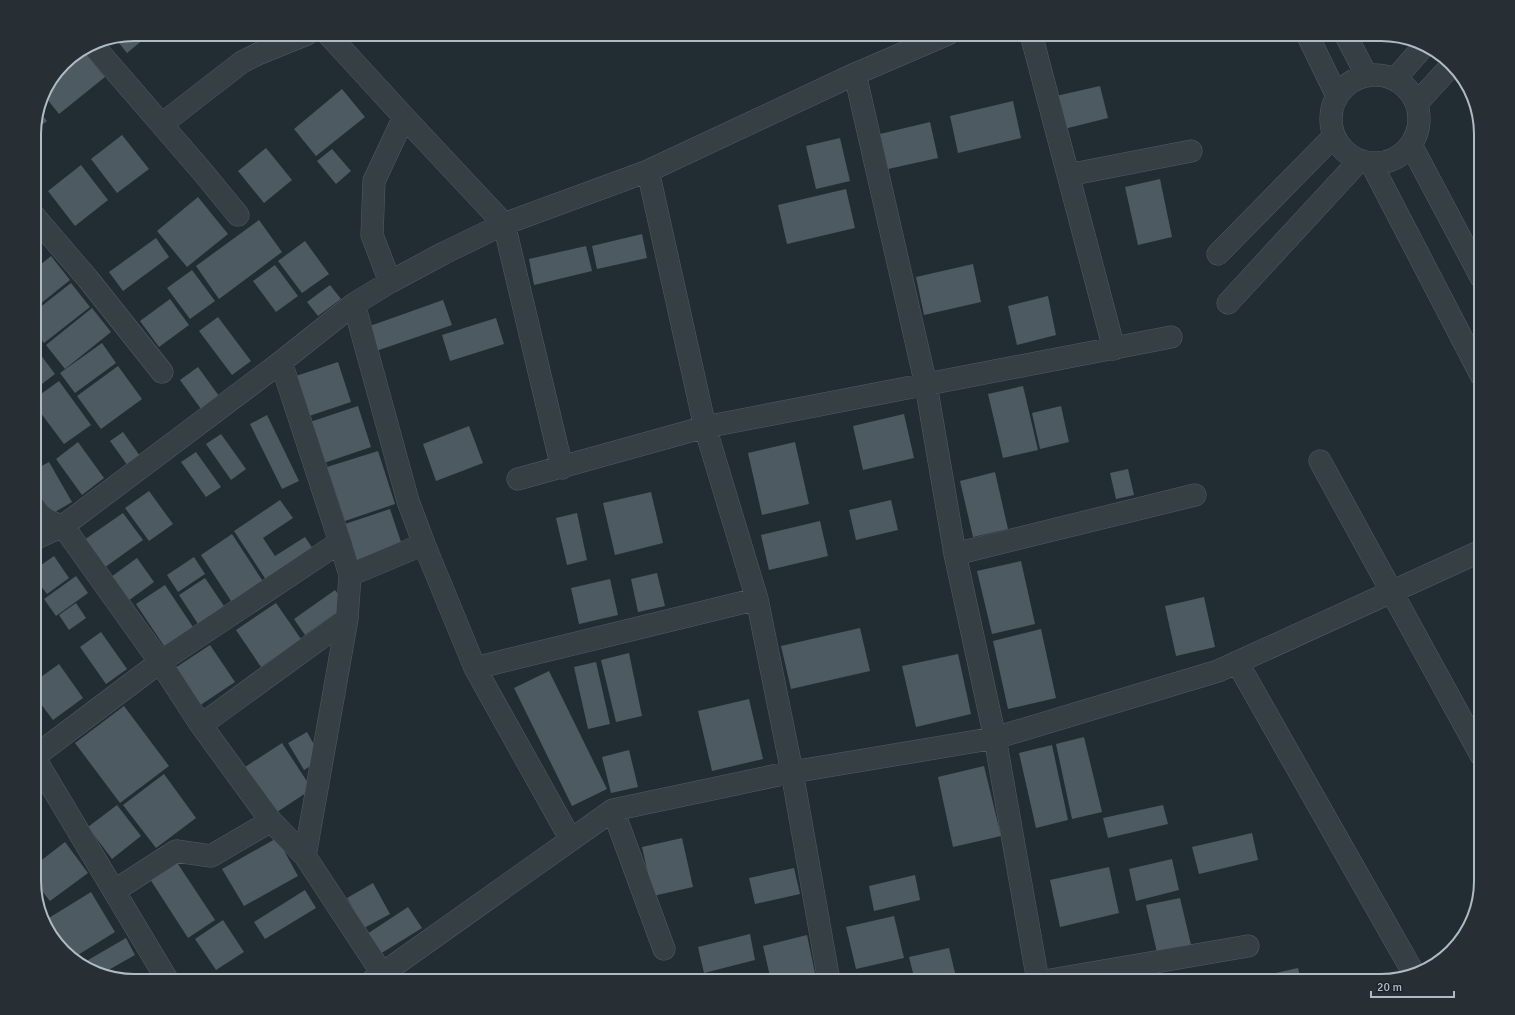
<svg xmlns="http://www.w3.org/2000/svg" width="1515" height="1015" font-family="Signika,sans-serif">
  <rect width="100%" height="100%" fill="#222d33"/>
  <path fill="#4d5a61" d="M134 34H150L127 53 115 38Z
    M85 53 105 77 59 114 43 94 53 79Z
    M1100 86 1108 118 1064 129 1056 96Z
    M342 89 365 117 316 156 294 129Z
    M1013 101 1021 138 958 153 950 116Z
    M38 110 47 121 34 131V128Z
    M930 122 938 158 888 169 880 134Z
    M122 135 149 169 117 193 91 159Z
    M840 138 850 181 816 189 806 146Z
    M266 148 292 180 264 203 238 171Z
    M332 149 351 171 336 184 317 161Z
    M81 165 108 200 75 226 48 191Z
    M1160 179 1172 237 1138 245 1125 187Z
    M846 189 855 228 787 244 778 205Z
    M198 197 228 234 187 267 157 231Z
    M259 220 282 252 219 299 196 266Z
    M642 234 647 258 597 269 592 246Z
    M156 238 169 257 123 291 109 272Z
    M305 241 329 274 302 293 278 261Z
    M586 246 592 271 534 285 529 259Z
    M51 256 70 280 34 309V270Z
    M973 264 981 302 924 315 916 277Z
    M275 265 298 296 276 312 253 281Z
    M192 270 215 301 190 319 167 288Z
    M71 283 90 307 44 343 34 331V312Z
    M330 285 341 299 318 316 307 302Z
    M1048 296 1056 335 1017 345 1008 306Z
    M170 299 189 325 159 347 140 321Z
    M443 300 452 325 376 351 367 327Z
    M92 308 111 332 65 369 46 345Z
    M218 317 251 361 232 375 199 331Z
    M496 318 504 344 450 361 442 335Z
    M102 343 116 363 75 393 60 373Z
    M34 346 55 374 34 390Z
    M338 362 351 402 309 416 296 376Z
    M118 366 142 399 101 429 77 396Z
    M198 367 219 396 201 409 180 380Z
    M59 381 91 425 64 444 34 404V399Z
    M1023 386 1038 450 1003 458 988 394Z
    M358 406 371 447 324 463 310 422Z
    M1061 406 1069 442 1040 449 1032 413Z
    M904 414 914 458 863 470 853 426Z
    M267 415 299 481 282 489 250 424Z
    M469 426 483 463 436 481 423 444Z
    M123 432 140 456 128 466 110 441Z
    M221 434 246 469 231 480 206 444Z
    M78 442 104 478 82 495 56 459Z
    M795 442 809 504 762 515 748 453Z
    M378 451 395 504 345 521 327 467Z
    M196 452 221 487 206 497 181 462Z
    M49 462 72 502 48 516 34 491V470Z
    M1128 469 1134 495 1116 499 1110 473Z
    M995 472 1008 529 973 537 960 481Z
    M149 491 173 524 149 541 125 508Z
    M651 492 663 543 615 555 603 503Z
    M280 500 293 518 263 538 275 556 305 537 317 555 270 586 234 531Z
    M891 500 898 530 856 540 849 510Z
    M390 509 404 551 358 566 345 524Z
    M123 513 143 540 104 568 84 540Z
    M577 513 587 560 567 565 556 518Z
    M820 521 828 556 769 570 761 535Z
    M232 534 266 586 235 607 201 555Z
    M54 556 69 578 47 594 34 577V570Z
    M194 557 205 574 178 592 167 575Z
    M137 558 154 582 128 601 111 577Z
    M1021 561 1035 624 992 634 977 571Z
    M657 573 665 606 638 612 631 579Z
    M76 576 88 593 56 616 44 599Z
    M205 578 226 609 200 627 179 595Z
    M610 579 618 615 579 624 571 588Z
    M165 585 195 630 166 649 136 604Z
    M335 590 346 606 305 635 294 619Z
    M1204 597 1215 647 1176 656 1165 606Z
    M76 603 86 618 69 630 59 615Z
    M276 603 301 639 261 667 236 630Z
    M860 628 870 671 791 689 781 646Z
    M1041 629 1056 698 1008 709 993 641Z
    M101 632 127 669 106 684 80 647Z
    M210 645 235 682 196 708 172 670Z
    M629 653 642 716 616 722 601 660Z
    M958 654 971 714 916 727 902 666Z
    M596 662 610 724 588 729 574 667Z
    M59 664 83 698 53 720 34 695V682Z
    M549 671 607 789 572 806 514 688Z
    M749 699 763 759 712 771 698 711Z
    M124 706 169 766 120 803 75 743Z
    M307 732 322 759 304 770 288 743Z
    M1084 737 1102 812 1072 819 1056 744Z
    M282 743 312 789 274 814 245 767Z
    M1052 745 1068 820 1036 828 1019 753Z
    M629 750 638 787 611 793 602 757Z
    M984 766 1001 836 953 847 938 777Z
    M164 774 196 818 156 848 123 805Z
    M117 805 141 836 112 859 88 827Z
    M1163 805 1168 824 1108 838 1103 818Z
    M1252 833 1258 860 1199 874 1192 847Z
    M277 838 298 876 244 906 222 869Z
    M682 838 693 887 653 896 642 847Z
    M65 842 88 873 50 901 34 881V866Z
    M174 858 215 920 188 938 148 876Z
    M1172 859 1179 890 1136 901 1129 869Z
    M1109 867 1119 913 1060 927 1050 880Z
    M794 868 800 894 755 904 749 878Z
    M915 875 920 900 874 911 869 886Z
    M373 883 390 914 364 928 347 898Z
    M305 890 316 908 265 939 254 922Z
    M91 892 115 932 73 958 47 931 44 921Z
    M1180 898 1192 949 1158 957 1146 905Z
    M408 907 422 928 380 954 367 934Z
    M894 916 904 958 856 969 846 927Z
    M223 920 244 952 216 970 195 939Z
    M750 934 755 960 704 973 698 947Z
    M807 935 815 973 779 981H771L763 946Z
    M126 938 135 955 105 972 84 966 83 963Z
    M949 948 957 981H915L909 957Z
    M1298 968 1301 981H1259L1258 977Z
    M211 973 215 981H199Z"/>
  <g fill="none" stroke-linecap="round" stroke-linejoin="round">
    <g stroke="#525c62" stroke-width="23">
      <path id="minor" d="M328 34 404 117 504 224 562 468
        M1031 34 1114 349
        M1307 34 1337 96
        M1345 34 1367 76
        M92 44 201 170 238 215
        M855 74 926 385 955 554 995 738 1038 981
        M1331 119a44 44 0 1 1 88 0a44 44 0 1 1-88 0Z
        M1395 79 1423 47
        M1417 103 1450 67
        M162 124 242 62 260 53 307 34
        M1411 145 1481 277
        M1371 163 1481 375
        M648 171 705 427 757 599 792 772 829 981
        M1068 175 1191 151
        M34 216 88 279 162 372
        M1218 254 1334 136
        M390 282 372 235 374 181 404 117
        M1228 303 1359 161
        M354 304 408 501 424 544 475 668 571 840
        M281 362 340 542
        M1320 461 1481 755
        M518 479 705 427 1171 337
        M34 507C41 519 50 522 63 526L160 662 201 725 271 821 305 856 387 981
        M34 539 63 526 281 362 354 304 390 282 444 253 504 224 648 171 855 74 948 34
        M955 554 1195 495
        M1237 662 1413 972
        M475 668 757 599
        M201 725 347 619
        M34 757 160 662 340 542 350 575 424 544
        M34 757 168 981
        M613 810 664 949
        M305 856 347 619 350 575
        M114 891 176 851 211 856 271 821
        M372 981 613 810 792 772 995 738 1218 671 1481 551
        M1045 981 1248 946"/>
    </g>
    <use href="#minor" stroke="#353f44" stroke-width="22"/>
  </g>
  <path d="M0 0H1515V1015H0ZM134 41H1381A93 93 0 0 1 1474 134V881A93 93 0 0 1 1381 974H134A93 93 0 0 1 41 881V134A93 93 0 0 1 134 41Z" fill="#272f34" fill-rule="evenodd"/>
  <path fill="none" stroke="#afbac1" stroke-width="2" d="M134 41H1381A93 93 0 0 1 1474 134V881A93 93 0 0 1 1381 974H134A93 93 0 0 1 41 881V134A93 93 0 0 1 134 41Z"/>
  <path d="M1371 991v6h83v-6" fill="none" stroke="#afbac1" stroke-width="2"/>
  <text x="1377" y="991" font-size="12" fill="#afbac1" stroke="#1b2328" stroke-width="3" paint-order="stroke">20 m</text>
</svg>
